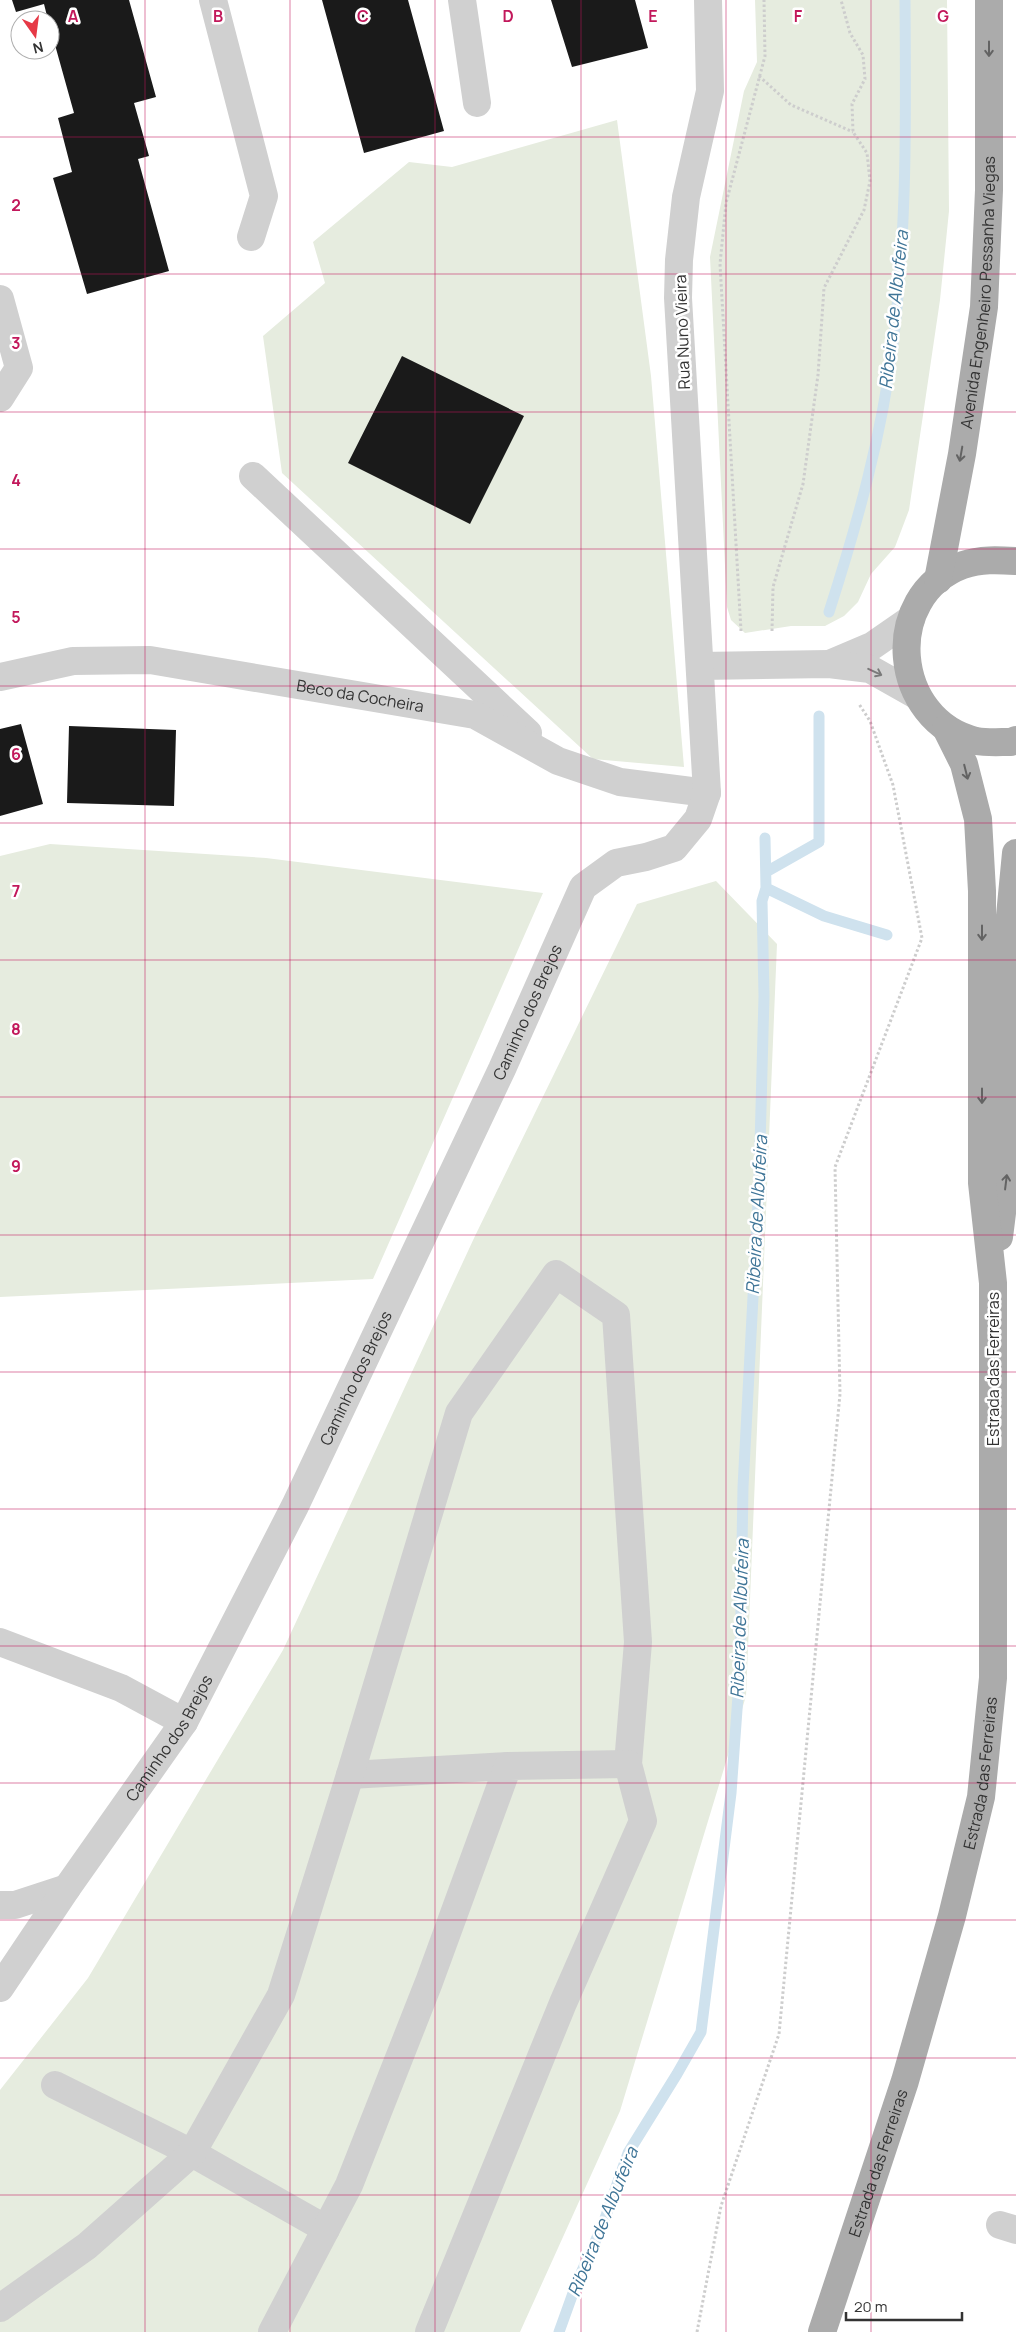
<svg xmlns="http://www.w3.org/2000/svg" width="1016" height="2332" font-family="Manrope,sans-serif">
  <rect width="100%" height="100%" fill="#fff"/>
  <path fill="#e6ecdf" d="M755 0H947L949 211 940 300 909 510 895 547 871 574 858 602 844 616 825 626H791L745 633 731 620 727 607 710 257 744 91 757 62Z
    M617 120 651 376 684 767 593 759 282 473 263 336 325 283 313 242 409 162 452 167Z
    M50 844 266 858 543 893 373 1279 0 1297V856Z
    M716 881 777 944 746 1696 620 2111 520 2332H0V2090L88 1978 283 1650 475 1236 637 904Z"/>
  <g fill="none" stroke-linecap="round" stroke-linejoin="round">
    <path stroke="#cfe2ee" stroke-width="11" d="M829 612C857 525 882 435 893 344 907 230 906 115 905 0
      M766 872 819 842V716
      M766 888 824 916 887 935
      M559 2332 577 2282 603 2224 628 2153 677 2074 701 2032 731 1793 740 1668 743 1487 759 1183 764 996 762 901 766 888 765 838"/>
  </g>
  <path fill="#1a1a1a" d="M12 0H129L156 97 134 103 149 156 138 159 169 271 87 294 53 178 72 172 58 118 74 113 50 27V20H48L44 4 16 12Z
    M322 0H408L444 131 364 153Z
    M551 0H635L648 48 572 67Z
    M402 356 524 416 470 524 348 463Z
    M21 724 43 804 0 816V729Z
    M69 726 176 730 174 806 67 803Z"/>
  <g fill="none" stroke-linecap="round" stroke-linejoin="round">
    <path stroke="#cdcdcd" stroke-width="3" stroke-dasharray="2.5 2.5" stroke-linecap="butt" d="M759 76 791 105 853 132
      M741 631 720 264 726 203 765 56 764 0
      M772 631 773 587 803 484 818 375 824 288 864 210 870 181 867 153 853 132 852 104 865 79 863 55 850 33 841 0
      M697 2332 721 2206 779 2034 840 1394 835 1167 922 938 893 785 870 721 859 704"/>
    <g stroke="#d0d0d0" stroke-width="28">
      <path d="M213 0 264 196 251 237"/>
      <path d="M462 0 477 103"/>
      <path d="M0 299 19 368 0 398"/>
      <path d="M253 476 528 733"/>
      <path d="M832 663 872 646 911 619"/>
      <path d="M700 666 829 664 870 669 916 695"/>
      <path id="s1" d="M0 677 73 661 150 660 475 715 558 761 620 782 707 793"/>
      <path d="M0 1642 121 1688 184 1722"/>
      <path d="M350 1775 508 1766"/>
      <path d="M0 1905H15L67 1888"/>
      <path id="s2" d="M0 1988 67 1888 184 1722 295 1506 502 1069 583 887 616 863 646 857 674 848 698 819 707 793 678 298 679 260 686 197 710 91 708 0"/>
      <path d="M55 2085 192 2153 326 2229"/>
      <path d="M1000 2225 1016 2230"/>
      <path d="M0 2308 87 2246 192 2153 281 1995 350 1775 459 1413 556 1274 616 1315 638 1642 628 1764 643 1821 563 2003 429 2332"/>
      <path d="M272 2332 349 2185 429 1982 508 1766 628 1764"/>
    </g>
    <g stroke="#ababab" stroke-width="28">
      <path d="M1016 561C998 560 981 559 963 565 880 596 892 721 976 741 987 743 1000 742 1011 742L1016 740"/>
      <path id="s3" d="M938 580 962 454 984 307 989 190V0"/>
      <path d="M999 1237 1007 1173 1009 926 1016 853"/>
      <path id="s4" d="M822 2332 905 2081 952 1916 981 1797 993 1678V1283L982 1183V891L978 819 964 764 946 728"/>
    </g>
  </g>
  <defs><path id="oneway-shaft" d="M-6 0H5M1.5-3L5.5 0L1.5 3" fill="none" stroke-width="1.6" stroke-linecap="round" stroke-linejoin="round" transform="scale(1.25)"/></defs>
  <g stroke="#636363">
    <use href="#oneway-shaft" transform="translate(989 49) rotate(90)"/>
    <use href="#oneway-shaft" transform="translate(961 454) rotate(100)"/>
    <use href="#oneway-shaft" transform="translate(966 772) rotate(76)"/>
    <use href="#oneway-shaft" transform="translate(982 933) rotate(90)"/>
    <use href="#oneway-shaft" transform="translate(982 1096) rotate(90)"/>
    <use href="#oneway-shaft" transform="translate(1006 1182) rotate(-83)"/>
  </g>
  <use stroke="#7a7a7a" href="#oneway-shaft" transform="translate(875 672) rotate(25)"/>
  <path fill="none" stroke="#c2185b" stroke-width="1" stroke-opacity="0.55" d="M145 0V2332M290 0V2332M435 0V2332M581 0V2332M726 0V2332M871 0V2332M0 137H1016M0 274H1016M0 412H1016M0 549H1016M0 686H1016M0 823H1016M0 960H1016M0 1097H1016M0 1235H1016M0 1372H1016M0 1509H1016M0 1646H1016M0 1783H1016M0 1920H1016M0 2058H1016M0 2195H1016"/>
  <g text-anchor="middle" stroke-width="5" stroke-linejoin="round" paint-order="stroke">
    <g font-size="16" fill="#333" stroke="#fff">
      <text dy="6" stroke="none"><textPath href="#s3" startOffset="291">Avenida Engenheiro Pessanha Viegas</textPath></text>
      <text transform="translate(682 332) rotate(-92)" y="6">Rua Nuno Vieira</text>
      <text dy="6" stroke="none"><textPath href="#s1" startOffset="365">Beco da Cocheira</textPath></text>
      <text dy="6" stroke="none"><textPath href="#s2" startOffset="1112">Caminho dos Brejos</textPath></text>
      <text transform="translate(993 1369) rotate(-90)" y="6">Estrada das Ferreiras</text>
      <text dy="6" stroke="none"><textPath href="#s2" startOffset="708">Caminho dos Brejos</textPath></text>
      <text dy="6" stroke="none"><textPath href="#s2" startOffset="302">Caminho dos Brejos</textPath></text>
      <text dy="6" stroke="none"><textPath href="#s4" startOffset="582">Estrada das Ferreiras</textPath></text>
      <text dy="6" stroke="none"><textPath href="#s4" startOffset="178">Estrada das Ferreiras</textPath></text>
    </g>
    <g font-size="18" font-style="italic" fill="#3f7597" stroke="#fff">
      <text transform="translate(894 310) rotate(-84)" y="6">Ribeira de Albufeira</text>
      <text transform="translate(757 1215) rotate(-87)" y="6">Ribeira de Albufeira</text>
      <text transform="translate(740 1619) rotate(-88)" y="6">Ribeira de Albufeira</text>
      <text transform="translate(603 2222) rotate(-68)" y="6">Ribeira de Albufeira</text>
    </g>
  </g>
  <g font-size="16" text-anchor="middle" font-weight="bold" fill="#c2185b" stroke="#fff" stroke-width="5" stroke-linejoin="round" paint-order="stroke">
    <text x="73" y="22">A</text>
    <text x="218" y="22">B</text>
    <text x="363" y="22">C</text>
    <text x="508" y="22">D</text>
    <text x="653" y="22">E</text>
    <text x="798" y="22">F</text>
    <text x="943" y="22">G</text>
    <text x="16" y="211">2</text>
    <text x="16" y="349">3</text>
    <text x="16" y="486">4</text>
    <text x="16" y="623">5</text>
    <text x="16" y="760">6</text>
    <text x="16" y="897">7</text>
    <text x="16" y="1035">8</text>
    <text x="16" y="1172">9</text>
  </g>
  <g transform="translate(35 35) rotate(166)"><circle r="24" fill="#ffffff" stroke="#adadad"/>
  <path d="M0-4L9 19L0 12L-9 19Z" fill="#e63946"/>
  <text y="-8" font-size="14" font-weight="bold" text-anchor="middle" fill="#333333">N</text>
  </g>
  <path d="M846 2312v8h116v-8" fill="none" stroke="#333333" stroke-width="2.5"/>
  <text x="854" y="2312" font-size="15" fill="#333333" stroke="#ffffff" stroke-width="4" paint-order="stroke">20 m</text>
</svg>
